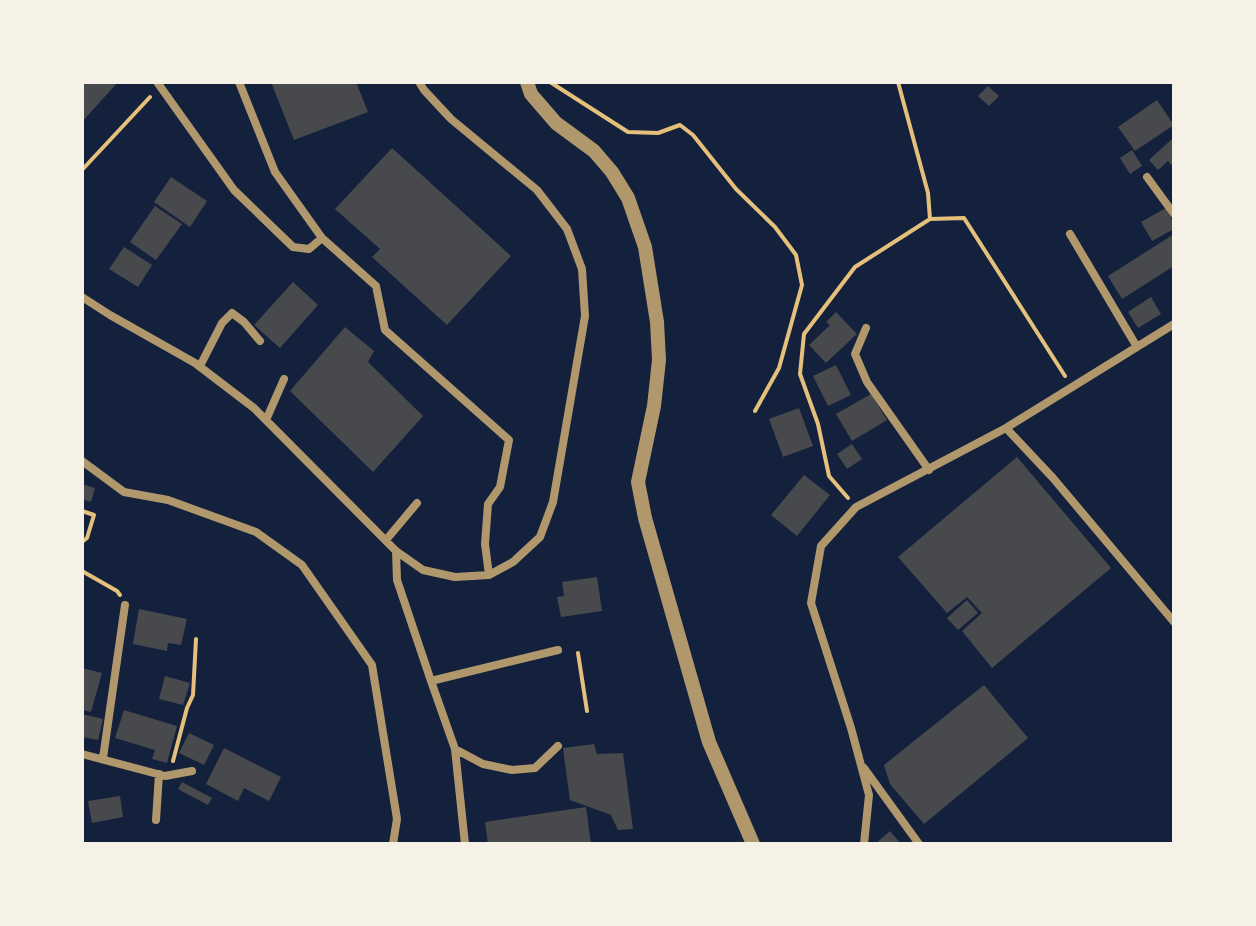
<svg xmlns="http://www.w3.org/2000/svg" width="1256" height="926" font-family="'Public Sans',sans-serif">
  <rect width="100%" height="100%" fill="#14213d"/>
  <path fill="#48494c" d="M82 82H118L82 122Z
    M271 82H356L368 112 294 140Z
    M988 86 999 96 989 106 978 96Z
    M1157 100 1174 125 1135 151 1118 127Z
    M1174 137V168L1168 161 1158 170 1149 160Z
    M392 148 511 256 447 325 372 257 380 249 335 209Z
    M1132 150 1142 166 1130 174 1120 158Z
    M171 177 207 201 190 227 154 202Z
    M155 206 182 224 156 260 130 242Z
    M1166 208 1174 224V229L1152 241 1141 222Z
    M1174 234V266L1122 299 1108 276Z
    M124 247 152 265 138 287 109 269Z
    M293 282 318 305 280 348 254 325Z
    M1151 297 1161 314 1138 328 1128 312Z
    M836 312 857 334 826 363 809 345 830 325 826 322Z
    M345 327 374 351 368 362 423 416 373 472 290 391Z
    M836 365 851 395 828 406 813 376Z
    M871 394 887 420 852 441 836 414Z
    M799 408 813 446 783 457 769 419Z
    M852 444 862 459 847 469 837 454Z
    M1017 457 1111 568 992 668 962 631 982 613 967 597 947 613 898 557Z
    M804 475 830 495 797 536 771 515Z
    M82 484 95 488 91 502 82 499Z
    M597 577 602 611 561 617 557 597 564 596 562 582Z
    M967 600 978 613 958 630 947 618Z
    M139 609 187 619 181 645 168 643 167 651 133 644Z
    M82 668 102 673 91 712 82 710Z
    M165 676 190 683 183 705 159 699Z
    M984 685 1028 738 924 824 890 784 884 765Z
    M124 710 177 726 167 763 152 759 155 750 115 738Z
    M82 714 103 719 98 740 82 737Z
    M189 733 214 745 204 765 179 753Z
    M594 744 597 754 623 753 633 829 618 830 611 815 570 800 563 748Z
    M224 748 281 777 269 801 244 788 238 801 206 784Z
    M182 782 212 798 208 805 178 789Z
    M120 796 123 817 92 823 88 801Z
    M586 807 591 844H488L485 822Z
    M890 831 901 844H875Z"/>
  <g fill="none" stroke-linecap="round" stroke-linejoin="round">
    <path stroke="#e5c07b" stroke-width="4" d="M550 82 628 132 658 133 680 125 693 135 736 189 775 227 796 255 802 285 779 368 755 411
      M82 170 150 97
      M930 219 964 218 1065 376
      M848 498 829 476 818 424 800 374 804 334 855 267 930 219 928 193 898 82
      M82 511 94 515 87 538 82 542
      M82 571 117 591 120 595
      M578 653 587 711
      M173 761 187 708 193 695 196 639"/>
    <path stroke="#b1986c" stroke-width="8" d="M157 82 234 190 293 247 309 249 322 238
      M239 82 275 172 322 238 376 286 385 330 509 440 500 487 488 504 485 544 489 575
      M1147 177 1174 214
      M1070 234 1137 347
      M82 297 110 315 195 363 254 408 396 551 423 570 455 577 489 575 513 562 540 537 553 502 585 316 582 269 567 229 537 190 451 119 424 90 419 82
      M866 328 855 354 867 382 929 470
      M200 366 222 323 232 313 244 322 260 341
      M266 420 284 379
      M1006 428 1053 478 1174 622
      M82 461 124 492 168 500 256 532 302 565 372 665 397 819 393 844
      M386 540 417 503
      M396 551 397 580 431 681 558 650
      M431 681 455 749 483 764 512 770 535 768 558 746
      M455 749 465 844
      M82 754 165 776 192 771
      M103 758 125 605
      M864 768 919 844
      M156 820 159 774
      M864 844 869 795 851 728 811 603 821 546 856 507 1006 428 1174 324"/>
    <path stroke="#b1986c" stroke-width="14" d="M527 82 531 94 556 123 594 151 612 172 628 198 645 247 657 322 659 360 654 406 638 482 645 518 709 742 753 844"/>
  </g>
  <rect width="1256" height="926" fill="none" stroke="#f6f1e7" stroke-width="168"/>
</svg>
